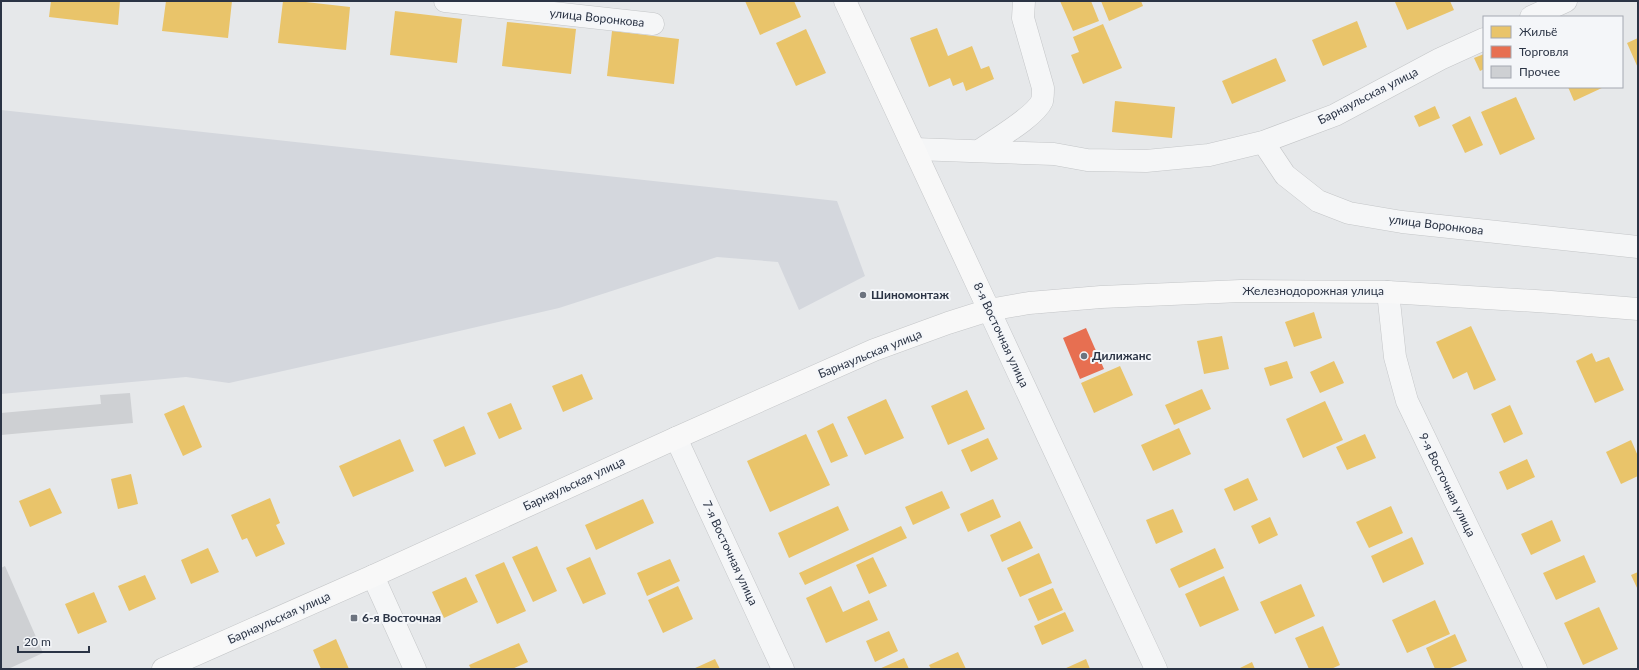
<svg xmlns="http://www.w3.org/2000/svg" width="1639" height="670" font-family="Lato,sans-serif">
  <rect width="100%" height="100%" fill="#e6e8ea"/>
  <path fill="#d4d7dd" d="M1 110 837 201 865 276 799 310 778 262 717 257 559 308 399 345 229 383 186 377 1 394Z"/>
  <path fill="#e9c46a" d="M51 1H120L118 25 49 17Z
    M166 1H232L228 38 162 31Z
    M283 1H297L350 7 346 50 278 43Z
    M745 1H794L801 17 760 35Z
    M1060 1H1091L1099 21 1073 31Z
    M1101 1H1141L1143 6 1109 21Z
    M1397 1H1450L1454 10 1407 30 1395 2Z
    M395 11 462 19 457 63 390 55Z
    M1357 21 1367 47 1323 66 1312 40Z
    M507 22 576 29 571 74 502 66Z
    M1103 24 1122 68 1083 84 1071 55 1079 52 1073 37Z
    M937 28 948 56 972 46 981 69 989 66 994 79 966 91 963 82 953 86 950 78 929 87 910 38Z
    M806 29 826 73 796 86 776 43Z
    M612 31 679 39 674 84 607 76Z
    M1638 38V68L1627 43Z
    M1484 54V69L1480 71 1474 58Z
    M1276 58 1286 81 1232 104 1222 81Z
    M1568 87H1604L1574 101Z
    M1516 97 1535 139 1500 155 1481 112Z
    M1115 101 1175 107 1172 138 1112 132Z
    M1435 106 1440 118 1419 127 1414 116Z
    M1470 116 1483 145 1465 153 1452 125Z
    M1314 312 1322 338 1294 347 1285 322Z
    M1471 326 1496 380 1474 390 1467 372 1453 379 1436 342Z
    M1222 336 1229 369 1204 374 1197 341Z
    M1592 353 1596 362 1609 357 1624 390 1595 403 1576 361Z
    M1287 361 1293 378 1270 386 1264 368Z
    M1334 361 1344 383 1320 393 1310 372Z
    M1120 366 1133 395 1094 413 1081 383Z
    M582 374 593 399 563 412 552 386Z
    M1202 389 1211 409 1174 425 1165 405Z
    M967 390 985 429 948 445 931 406Z
    M886 399 904 438 865 455 847 417Z
    M1325 401 1343 440 1303 458 1286 419Z
    M511 403 522 429 499 439 487 413Z
    M184 405 202 447 183 456 164 414Z
    M1510 405 1523 434 1504 443 1491 414Z
    M833 423 848 456 831 463 817 431Z
    M464 426 476 454 445 467 433 440Z
    M1179 428 1191 454 1153 471 1141 445Z
    M806 434 830 485 770 512 747 461Z
    M1365 434 1376 458 1347 470 1336 447Z
    M988 438 998 459 971 472 961 450Z
    M400 439 414 471 353 497 339 466Z
    M1631 440 1638 456V476L1621 484 1606 452Z
    M1527 459 1535 477 1507 490 1499 472Z
    M131 474 138 504 118 509 111 479Z
    M1248 478 1258 500 1234 511 1224 489Z
    M50 488 62 513 30 527 19 501Z
    M942 491 950 508 913 525 905 507Z
    M270 498 280 523 276 525 285 544 256 557 247 538 242 540 231 515Z
    M643 499 654 523 596 550 585 525Z
    M993 499 1001 517 968 532 960 514Z
    M838 506 849 530 789 558 778 533Z
    M1391 506 1403 533 1369 548 1356 522Z
    M1173 509 1183 532 1156 544 1146 520Z
    M1270 517 1278 535 1259 544 1251 526Z
    M1552 520 1561 541 1531 555 1521 534Z
    M1020 521 1033 548 1002 562 990 535Z
    M901 526 907 538 805 585 799 573Z
    M1412 537 1424 564 1383 583 1371 556Z
    M537 546 557 591 533 602 512 557Z
    M208 548 219 572 191 584 181 560Z
    M1215 548 1224 568 1179 588 1170 569Z
    M1039 553 1052 583 1020 597 1007 568Z
    M1584 555 1596 582 1556 600 1543 573Z
    M590 557 606 594 583 604 566 568Z
    M873 557 887 586 869 594 856 565Z
    M670 559 680 581 647 596 637 573Z
    M504 562 526 611 497 624 475 575Z
    M1638 572V590L1631 575Z
    M145 575 156 599 129 611 118 586Z
    M1224 576 1239 610 1200 627 1185 594Z
    M466 577 478 602 444 618 432 592Z
    M1301 584 1315 616 1275 634 1260 602Z
    M678 586 693 619 663 633 648 600Z
    M831 586 843 612 869 600 878 620 826 643 806 598Z
    M1053 588 1063 610 1038 621 1028 599Z
    M94 592 107 622 78 634 65 604Z
    M1435 600 1450 634 1407 653 1392 620Z
    M1599 607 1618 649 1583 665 1564 623Z
    M1065 612 1074 631 1042 645 1034 626Z
    M1323 626 1340 665 1331 669H1309L1295 638Z
    M889 631 898 651 875 662 866 641Z
    M1455 634 1467 661 1448 669H1435L1426 648Z
    M336 639 349 669H321L313 650Z
    M519 643 528 662 512 669H471L469 665Z
    M958 652 966 669H931L929 665Z
    M904 658 909 669H879Z
    M715 659 720 669H693Z
    M1086 659 1090 669H1064Z
    M1252 662 1255 669H1238Z"/>
  <path fill="#e76f51" d="M1086 328 1104 369 1080 379 1063 338Z"/>
  <path fill="#ced0d3" d="M130 393 133 423 1 435V413L101 404 100 395Z
    M5 566 43 653 8 669H1V568Z"/>
  <g fill="none" stroke-linecap="round" stroke-linejoin="round">
    <g stroke="#c4c6c8" stroke-width="23">
      <path id="minor" d="M445 1 653 24
        M1531 17 1566 1
        M1263 142 1285 175 1318 201 1349 213 1402 222 1638 247
        M915 149 1054 154 1087 160 1146 161 1209 155 1263 142 1335 115 1440 59 1484 39
        M979 151C994 140 1035 117 1042 101 1043 97 1043 92 1043 88L1023 18 1024 1
        M1388 292 1395 357 1407 401 1536 669
        M676 438 783 669
        M373 576 415 669"/>
    </g>
    <g stroke="#c4c6c8" stroke-width="23">
      <path id="tertiary" d="M989 310 1156 669"/>
    </g>
    <g stroke="#c4c6c8" stroke-width="23">
      <path id="secondary" d="M845 1 989 310
        M163 669 373 576 676 438 874 350 948 323 989 310 1029 303 1101 297 1241 291 1388 292 1551 302 1638 309"/>
    </g>
    <use href="#minor" stroke="#f5f6f7" stroke-width="22"/>
    <use href="#tertiary" stroke="#f5f6f7" stroke-width="22"/>
    <use href="#secondary" stroke="#f8f8f8" stroke-width="22"/>
  </g>
  <g fill="#6c737f" stroke="#f4f6f9" stroke-width="1.5">
    <circle cx="863" cy="295" r="4"/>
    <circle cx="1084" cy="356" r="4"/>
    <rect x="350" y="614" width="8" height="8" rx="2"/>
  </g>
  <g text-anchor="middle" stroke-width="4" stroke-linejoin="round" paint-order="stroke">
    <g font-size="12" fill="#2b3445" stroke="#f4f6f9">
      <text transform="translate(597 18) rotate(6)" y="4">улица Воронкова</text>
      <text transform="translate(1368 96) rotate(-27)" y="4">Барнаульская улица</text>
      <text transform="translate(1436 225) rotate(7)" y="4">улица Воронкова</text>
      <text x="1313" y="295">Железнодорожная улица</text>
      <text transform="translate(1001 335) rotate(65)" y="4">8-я Восточная улица</text>
      <text transform="translate(870 354) rotate(-22)" y="4">Барнаульская улица</text>
      <text transform="translate(574 484) rotate(-25)" y="4">Барнаульская улица</text>
      <text transform="translate(1447 485) rotate(64)" y="4">9-я Восточная улица</text>
      <text transform="translate(730 553) rotate(65)" y="4">7-я Восточная улица</text>
      <text transform="translate(279 618) rotate(-24)" y="4">Барнаульская улица</text>
    </g>
    <g font-size="12" font-weight="bold" fill="#2b3445" stroke="#f4f6f9" text-anchor="start">
      <text x="871" y="299">Шиномонтаж</text>
      <text x="1092" y="360">Дилижанс</text>
      <text x="362" y="622">6-я Восточная</text>
    </g>
  </g>
  <rect width="1639" height="670" fill="none" stroke="#2b3445" stroke-width="4"/>
  <rect x="1483" y="16" width="140" height="72" fill="#f4f6f9" stroke="#a4a8b1"/>
  <rect x="1491" y="26" width="20" height="12" fill="#e9c46a" stroke="#a4a8b1"/>
  <text x="1519" y="36" font-size="12" fill="#2b3445">Жильё</text>
  <rect x="1491" y="46" width="20" height="12" fill="#e76f51" stroke="#a4a8b1"/>
  <text x="1519" y="56" font-size="12" fill="#2b3445">Торговля</text>
  <rect x="1491" y="66" width="20" height="12" fill="#ced0d3" stroke="#a4a8b1"/>
  <text x="1519" y="76" font-size="12" fill="#2b3445">Прочее</text>
  <path d="M18 646v6h71v-6" fill="none" stroke="#2b3445" stroke-width="2"/>
  <text x="24" y="646" font-size="12" fill="#2b3445" stroke="#f4f6f9" stroke-width="3" paint-order="stroke">20 m</text>
</svg>
